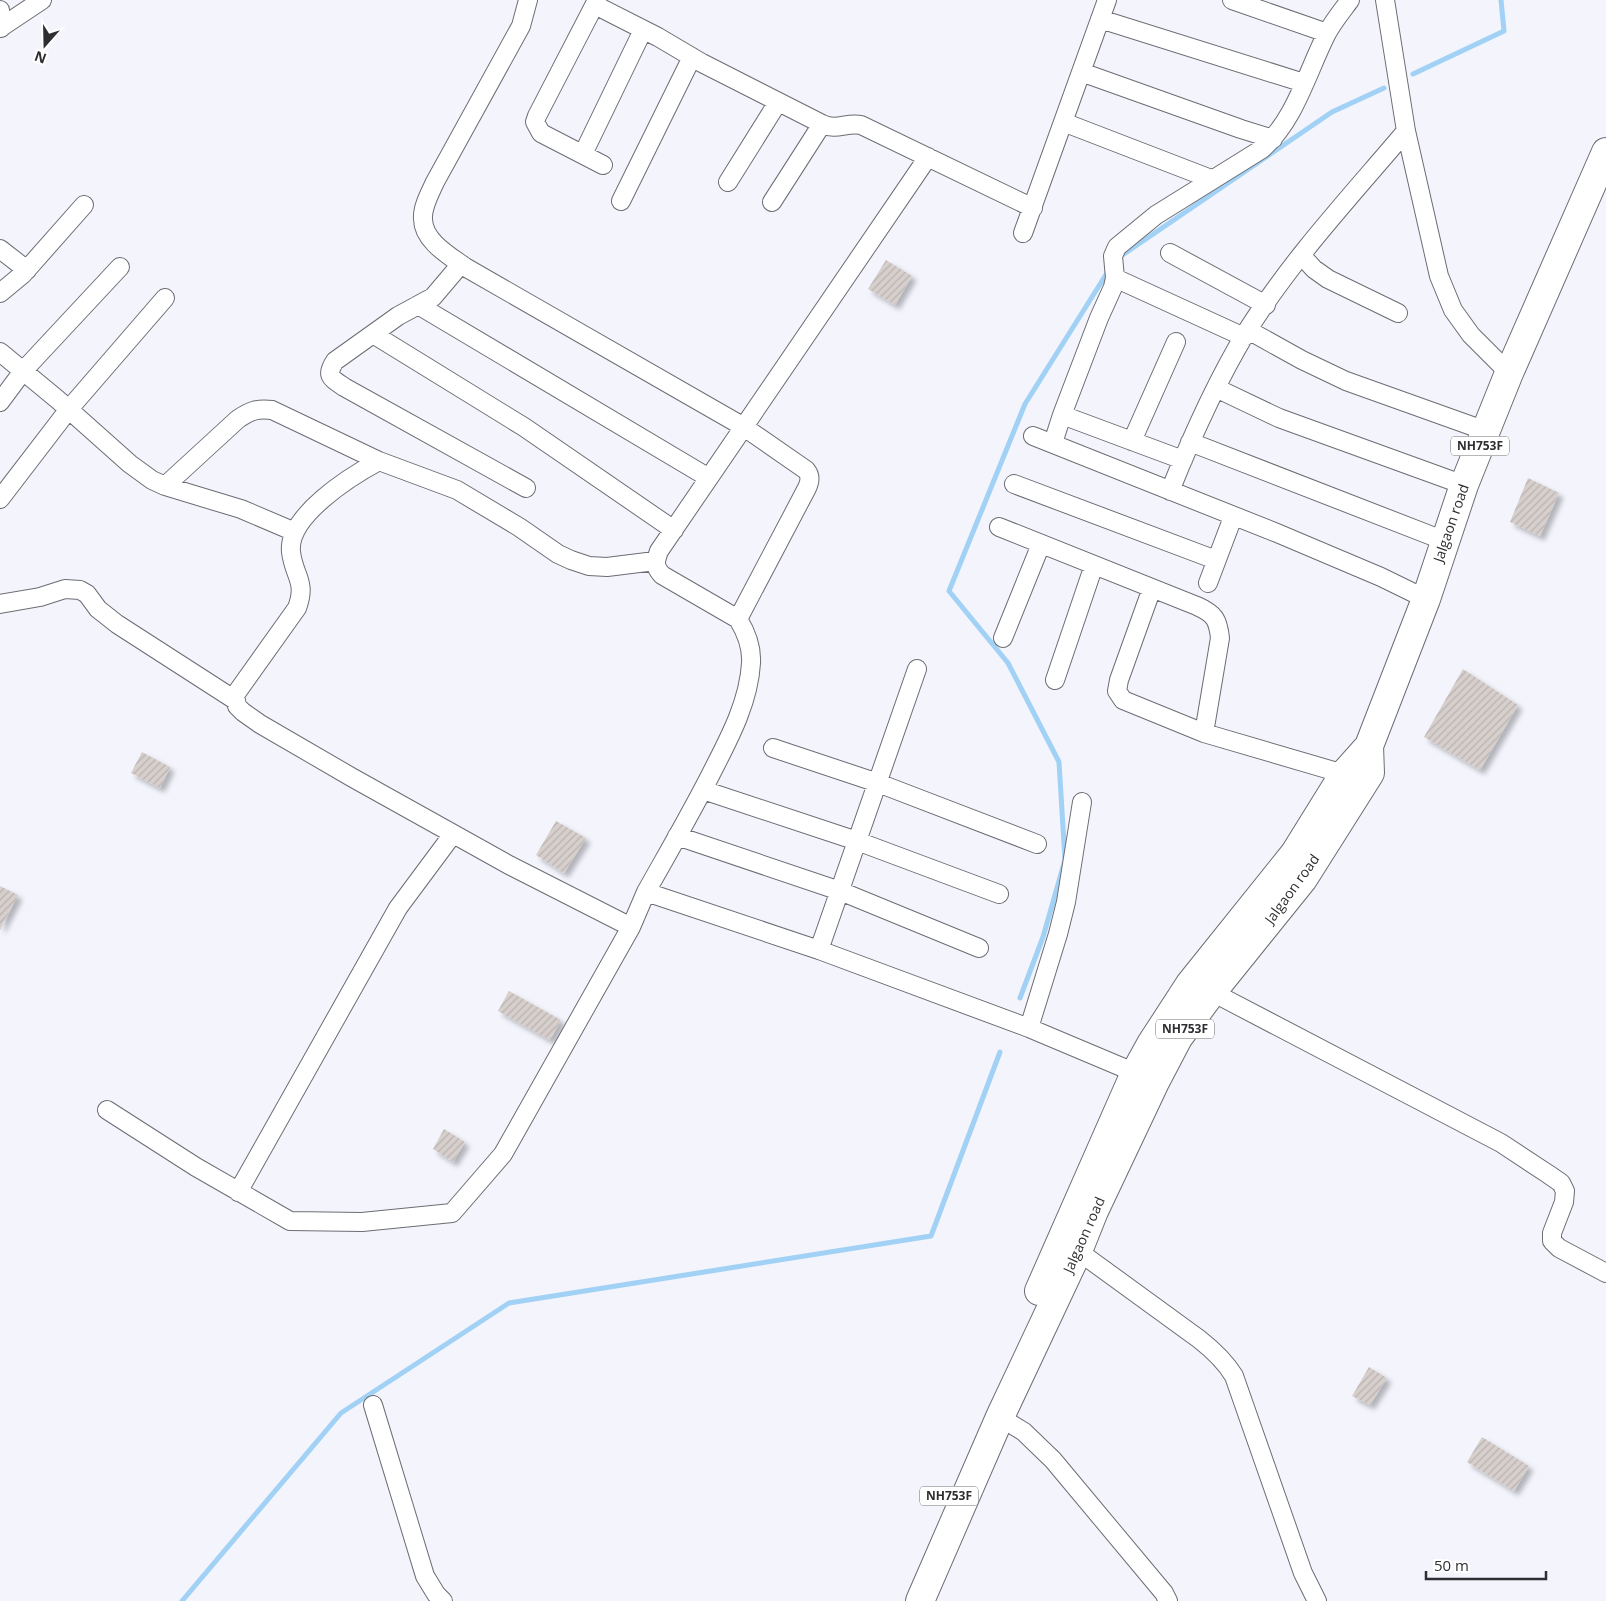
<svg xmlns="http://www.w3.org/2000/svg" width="1606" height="1601" font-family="'Open Sans',sans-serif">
  <defs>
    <pattern id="building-hatch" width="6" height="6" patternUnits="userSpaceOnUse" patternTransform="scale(1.25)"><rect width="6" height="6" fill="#d7cfcc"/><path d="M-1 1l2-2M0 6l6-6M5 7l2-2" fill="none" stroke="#b9b2b0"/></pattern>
    <filter id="shadow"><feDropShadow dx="4.5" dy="4.5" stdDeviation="2.5" flood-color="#0004"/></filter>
  </defs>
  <rect width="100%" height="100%" fill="#f3f4fc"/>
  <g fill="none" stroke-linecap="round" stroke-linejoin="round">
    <path stroke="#a1d1f5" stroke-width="5" d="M1413 74 1504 31 1501 0
      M1118 258 1332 112 1384 88
      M1020 998 1043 937 1065 860 1059 762 1008 663 949 591 1025 404 1107 273
      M182 1601 341 1413 509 1303 931 1236 1000 1052"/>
  </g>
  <path fill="url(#building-hatch)" filter="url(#shadow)" d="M886 260 912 276 895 305 868 289Z
    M1528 478 1559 493 1540 536 1510 522Z
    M1463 669 1518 705 1480 770 1424 737Z
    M142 752 170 767 160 788 131 773Z
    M556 821 586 838 564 873 536 855Z
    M0 886 18 895 0 930Z
    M509 991 561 1020 550 1040 498 1011Z
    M444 1129 465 1142 453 1162 433 1149Z
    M1369 1367 1387 1378 1370 1405 1352 1396Z
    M1482 1437 1529 1466 1514 1491 1467 1462Z"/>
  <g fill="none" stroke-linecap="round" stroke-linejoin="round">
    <g stroke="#6c6d74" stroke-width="20">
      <path id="street" d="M528 0 521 26 435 182C430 193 422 207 423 219 423 241 450 256 465 267L744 427 806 470C811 476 810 481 807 488L738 619
        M597 0 537 116 535 122 541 133 603 165
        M1232 0 1327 33
        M1385 0 1406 131 1439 276 1453 310 1471 335 1509 373
        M595 5 658 37 702 63 822 124C837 131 846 122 861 125L1033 208
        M0 10 1 28
        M1100 19 1304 83
        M0 28 42 0
        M1081 72 1241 129 1273 139
        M1063 122 1211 179
        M583 154 643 30
        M728 182 778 102
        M621 201 692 57
        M772 202 822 124
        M1023 233 1107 0
        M0 249 27 270
        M1170 253 1266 305
        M1302 256 1314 269 1328 279 1398 313
        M461 264 433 297 398 316 335 361C325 376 331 378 344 387L526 488
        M1115 278 1244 337
        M0 293 23 274 84 205
        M418 305 709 478
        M1248 330 1302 360 1346 381 1486 431
        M373 334 524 427 674 530
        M0 352 57 399 130 464 152 480 165 486 241 509 295 532
        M1216 388 1279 418 1464 485
        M0 402 23 371 120 267
        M1062 415 1183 460
        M1033 436 1277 533 1381 577 1426 599
        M1132 441 1176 342
        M1190 442 1445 541
        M1053 443 1062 415 1099 318 1113 287 1115 278 1113 256 1117 247 1156 215 1262 149C1295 120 1307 73 1326 35 1332 23 1342 11 1350 0
        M379 461C351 476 287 516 291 552 294 577 307 581 297 608L235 695 237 706 243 712 260 724 353 778 509 865 631 927
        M1014 484 1216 560
        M165 486 238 419C250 411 257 408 272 410L379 461 457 490 519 527 558 554 571 560 589 566 607 567 655 561
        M1170 491C1192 436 1216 382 1247 331 1292 259 1351 196 1406 131
        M0 499 69 409 165 298
        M999 527 1197 606C1215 614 1218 620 1220 638L1204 733
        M1208 583 1233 517
        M1152 588 1119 680 1117 691 1123 700 1204 733 1344 774
        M0 604 40 597 65 589 80 590 87 594 98 609 117 624 235 700
        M1003 638 1041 544
        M917 669 819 950 1029 1028 1143 1076
        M1055 680 1094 565
        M773 748 878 783 1037 844
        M703 790 857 841 999 894
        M677 836 840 891 979 948
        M646 892C669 851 693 810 714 768 731 735 749 700 751 663 752 648 746 632 738 619L662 575C654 566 655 562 659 551L928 157
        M1205 986 1212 992 1501 1143 1548 1174 1561 1183 1565 1191 1564 1202 1552 1233V1241L1559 1248 1606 1273
        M1029 1028 1058 934 1066 902 1082 802
        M107 1110 196 1167 290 1221 362 1222 452 1213 503 1154 631 927 646 892 819 950
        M238 1192 398 908 453 834
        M1070 1246 1078 1251 1199 1339C1213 1350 1225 1361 1234 1376L1303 1573 1317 1601
        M373 1405 425 1576 436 1594 443 1601
        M1000 1417 1024 1432 1053 1460 1164 1593 1168 1601"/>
    </g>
    <g stroke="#6c6d74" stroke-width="30">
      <path id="highway" d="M1039 1291 1135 1073 1151 1044 1190 984 1295 853 1344 774 1369 746
        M920 1601 1000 1417 1078 1251 1094 1211 1155 1082 1178 1038 1212 992 1303 879 1370 773 1369 746 1426 599 1464 485 1509 373 1606 152"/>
    </g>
    <use href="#street" stroke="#fff" stroke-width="18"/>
    <use href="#highway" stroke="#fff" stroke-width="28"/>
  </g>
  <g text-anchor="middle" stroke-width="5" stroke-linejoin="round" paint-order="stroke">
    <g fill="#fff" stroke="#6d6d6f" stroke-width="1">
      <rect x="1451" y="436.5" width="58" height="19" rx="4"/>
      <rect x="1156" y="1019.5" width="58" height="19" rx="4"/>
      <rect x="920" y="1486.5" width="58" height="19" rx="4"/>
    </g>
    <g font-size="12" font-weight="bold" fill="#2e2e31">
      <text x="1480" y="450">NH753F</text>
      <text x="1185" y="1033">NH753F</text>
      <text x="949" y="1500">NH753F</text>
    </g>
    <g font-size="14" fill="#2e2e31" stroke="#fff">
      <text transform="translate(1451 523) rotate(-71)" y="5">Jalgaon road</text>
      <text transform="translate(1292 889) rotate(-54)" y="5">Jalgaon road</text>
      <text transform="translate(1084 1235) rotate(-66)" y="5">Jalgaon road</text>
    </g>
  </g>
  <g transform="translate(45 45) rotate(200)" stroke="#ffffff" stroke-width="4" paint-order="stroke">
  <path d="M0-4L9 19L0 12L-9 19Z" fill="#2e2e31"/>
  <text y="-8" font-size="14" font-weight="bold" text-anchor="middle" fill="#2e2e31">N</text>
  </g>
  <path d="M1426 1571v8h120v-8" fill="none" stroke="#2e2e31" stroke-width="2.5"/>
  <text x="1434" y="1571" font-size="15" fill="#2e2e31" stroke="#ffffff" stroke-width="4" paint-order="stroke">50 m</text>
</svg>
